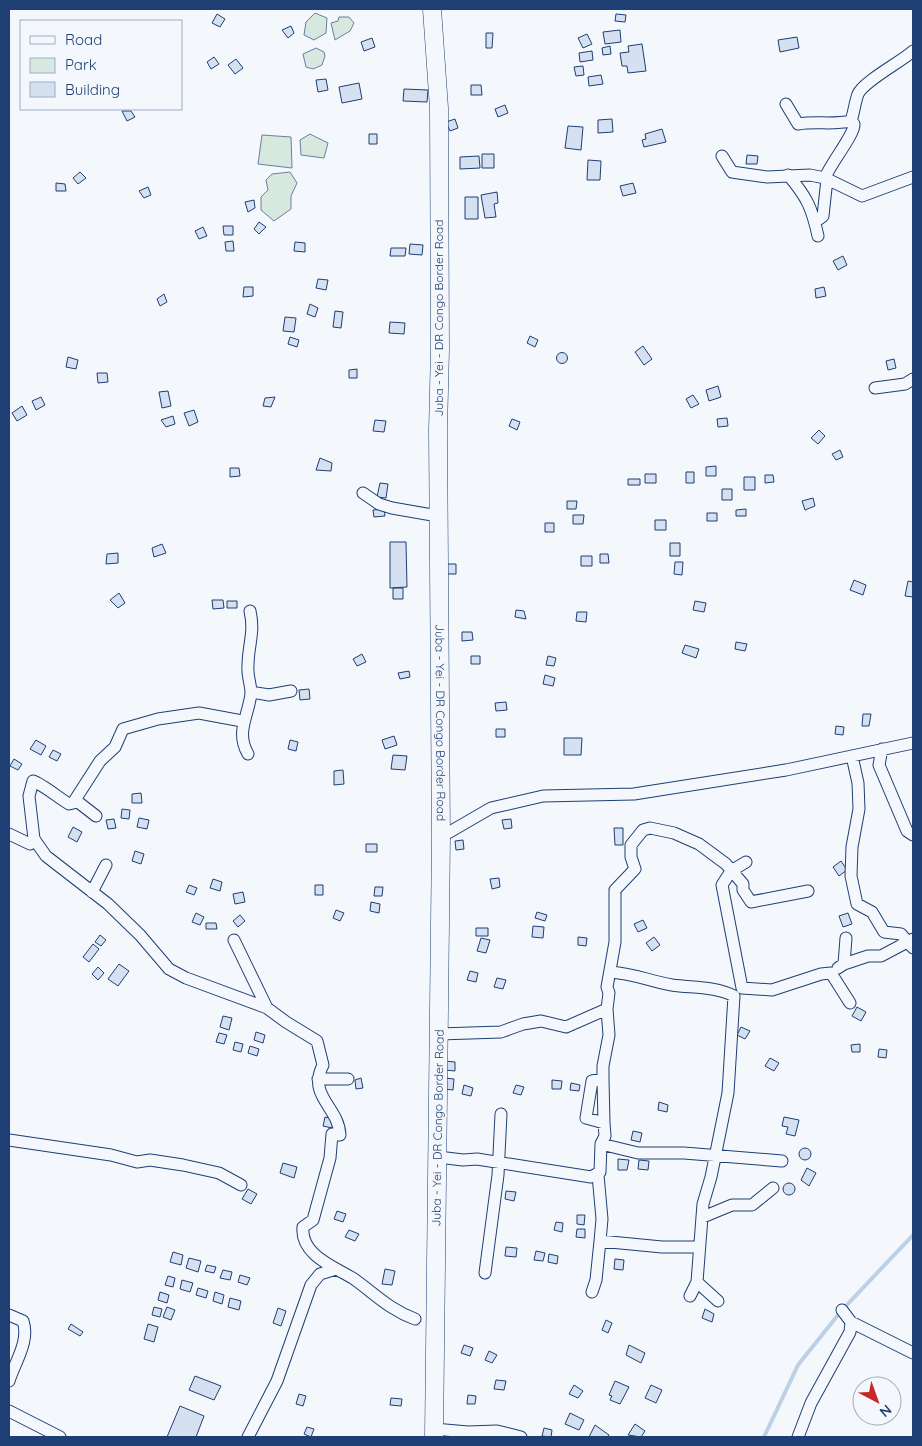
<svg xmlns="http://www.w3.org/2000/svg" width="922" height="1446" font-family="Quicksand,sans-serif">
  <rect width="100%" height="100%" fill="#f4f7fb"/>
  <path fill="#d7e8df" stroke="#687fa3" d="M315 13 327 18 326 33 314 40 304 35 306 22Z
    M339 17H349L354 23 350 31 335 40 331 23 338 21Z
    M316 48 324 52 325 56 322 65 313 69 306 67 303 54Z
    M310 134 328 143 324 158 301 155 300 140Z
    M262 135 291 137 292 168 258 164Z
    M290 172 297 183 291 196V209L274 221 261 210V197L268 190 266 180 272 174Z"/>
  <g fill="none" stroke-linecap="round" stroke-linejoin="round">
    <path stroke="#bed0e5" stroke-width="4" d="M764 1437 798 1365 842 1310 913 1235"/>
  </g>
  <path fill="#d5e0f0" stroke="#1d3f73" d="M217 14 225 19 220 27 212 23Z
    M616 14 626 15 625 22 615 21Z
    M291 26 294 33 288 38 282 30Z
    M620 30 621 42 605 44 603 32Z
    M486 33H493L492 48H486Z
    M587 34 592 44 583 48 578 38Z
    M797 37 799 48 780 52 778 40Z
    M372 38 375 47 364 51 361 42Z
    M642 44 646 71 628 73 627 66H622L620 53 629 52 628 46Z
    M610 46 611 54 603 55 602 48Z
    M592 51 593 60 580 62 579 53Z
    M214 57 219 64 211 69 207 62Z
    M236 59 243 68 235 74 228 65Z
    M583 66 584 75 576 76 574 67Z
    M601 75 603 84 589 86 588 77Z
    M326 79 328 90 318 92 316 80Z
    M359 83 362 99 342 103 339 87Z
    M471 85H481L482 95H471Z
    M404 89 428 90 427 102 403 101Z
    M505 105 508 113 498 117 495 109Z
    M122 111H131L135 117 127 121Z
    M455 119 458 128 450 131 446 122Z
    M612 119 613 132 598 133V120Z
    M568 126 583 127 581 150 565 148Z
    M662 129 666 142 644 147 642 140 646 139 645 134Z
    M369 134H377V144H369Z
    M482 154H494V168H482Z
    M747 155 758 156 757 164H746Z
    M479 156 480 168 460 169V157Z
    M588 160 601 161 600 180H587Z
    M80 172 86 178 78 184 73 178Z
    M56 183 65 184 66 191H56Z
    M633 183 636 193 623 196 620 186Z
    M148 187 151 195 144 198 139 191Z
    M497 192 498 203 494 204 496 217 485 218 481 195Z
    M465 197H478V219H465Z
    M254 200 255 208 248 212 245 202Z
    M259 222 266 227 259 234 254 229Z
    M223 226H233V235H224Z
    M203 227 207 236 199 239 195 231Z
    M233 241 234 251H226L225 242Z
    M295 242 305 243V252L294 251Z
    M410 244 423 245 422 255 409 254Z
    M391 248H406L405 256H390Z
    M843 256 847 265 838 270 833 261Z
    M318 279 328 280 326 290 316 288Z
    M244 287H253V296L243 297Z
    M824 287 826 296 816 298 815 289Z
    M164 294 167 302 160 306 157 299Z
    M310 304 318 308 315 317 307 314Z
    M335 311 343 312 341 328 333 327Z
    M285 317 296 318 294 332 283 331Z
    M390 322 405 323 404 334 389 333Z
    M530 336 538 340 535 347 527 343Z
    M290 337 299 340 297 347 288 344Z
    M643 346 652 359 644 365 635 352Z
    M556.5 358a5.5 5.5 0 1 1 11 0a5.5 5.5 0 1 1-11 0Z
    M68 357 78 360 76 369 66 367Z
    M894 359 896 368 888 370 886 361Z
    M357 369V378H349V370Z
    M97 373H107L108 382 98 383Z
    M718 386 721 397 709 401 706 390Z
    M168 391 171 406 162 408 159 392Z
    M693 395 699 404 691 408 686 399Z
    M41 397 45 405 36 410 32 401Z
    M275 397 271 407 263 406 265 398Z
    M22 406 27 415 17 421 12 413Z
    M194 410 198 422 189 426 184 413Z
    M173 416 175 424 166 427 161 420Z
    M727 418 728 426 718 427 717 419Z
    M512 419 520 422 517 430 509 426Z
    M375 420 386 421 384 432 373 431Z
    M819 430 825 436 818 444 811 438Z
    M840 450 843 457 836 460 832 454Z
    M320 458 332 463 331 471 316 470Z
    M716 466V476H706V467Z
    M230 468H239L240 476 230 477Z
    M686 472H694V483H686Z
    M645 474H656V483H645Z
    M765 475H773L774 482 765 483Z
    M744 477H755V490H744Z
    M628 479H640V485H628Z
    M380 483 388 484 386 498 377 497Z
    M722 489H732V500H722Z
    M813 498 815 506 805 510 802 501Z
    M567 501H577L576 509H567Z
    M384 509 385 516 374 517 373 510Z
    M746 509V516H736V510Z
    M707 513H717V521H707Z
    M573 515H584L583 524H573Z
    M655 520H666V530H655Z
    M545 523H554V532H545Z
    M390 542H406L407 587 390 588Z
    M670 543H680V556H670Z
    M162 544 166 553 154 557 152 548Z
    M118 553V563L106 564 107 554Z
    M600 554H608L609 563H600Z
    M581 556H592V566H581Z
    M675 562H683L682 575 674 574Z
    M447 564H456V574H447Z
    M854 580 866 585 863 595 850 590Z
    M908 581 913 582V597L905 596Z
    M393 588H403V599H393Z
    M119 593 125 603 118 608 110 600Z
    M212 600H223L224 608 213 609Z
    M227 601H237V608H227Z
    M695 601 706 603 704 612 693 610Z
    M516 610 524 611 526 619 515 617Z
    M577 612H587L586 622 576 621Z
    M462 632H472L473 640 462 641Z
    M736 642 747 644 745 651 735 649Z
    M685 645 699 649 696 658 682 653Z
    M362 654 366 662 357 666 353 659Z
    M471 656H480V664H471Z
    M548 656 556 658 554 666 546 665Z
    M409 671 410 677 400 679 398 673Z
    M545 675 555 678 553 686 543 684Z
    M309 689 310 699 300 700 299 690Z
    M506 702 507 710 496 711 495 703Z
    M863 714H871L869 726H862Z
    M836 726 844 727 843 735 835 734Z
    M496 729H505V737H496Z
    M394 736 397 745 385 749 382 740Z
    M564 738H582L581 755H564Z
    M36 740 46 746 41 755 30 749Z
    M290 740 298 742 296 751 288 749Z
    M53 750 61 754 57 761 49 757Z
    M393 755 407 756 405 770 391 769Z
    M14 759 22 764 18 770 10 766Z
    M343 770 344 784 334 785V771Z
    M141 793 142 803H132V794Z
    M122 809 130 810 129 819 121 818Z
    M139 818 149 820 147 829 137 827Z
    M114 819 116 828 108 829 106 820Z
    M511 819 512 828 504 829 502 820Z
    M73 827 82 832 77 842 68 837Z
    M614 828H623V845H615Z
    M463 840 464 849 456 850 455 841Z
    M366 844H377V852H366Z
    M135 851 144 854 141 864 132 861Z
    M841 861 847 870 839 876 833 867Z
    M499 878 500 887 492 889 490 879Z
    M213 879 222 882 220 891 210 888Z
    M189 885 197 888 194 895 186 892Z
    M315 885H323V895H315Z
    M375 887H383L382 896H374Z
    M243 892 245 902 235 904 233 894Z
    M371 902 380 904 379 913 370 911Z
    M336 910 344 913 340 921 333 918Z
    M537 912 547 915 545 921 535 918Z
    M196 913 204 917 200 925 192 922Z
    M848 913 852 924 843 927 839 916Z
    M240 915 245 921 238 927 233 921Z
    M643 920 647 928 638 932 634 924Z
    M206 923H216L217 929H206Z
    M533 926 544 927 543 938 532 937Z
    M476 928H488V936H476Z
    M100 935 106 940 101 946 95 942Z
    M578 937 587 938 586 946 578 945Z
    M654 937 660 945 652 951 646 943Z
    M481 938 490 940 486 953 477 951Z
    M93 944 99 949 89 962 83 957Z
    M119 964 129 971 118 986 108 979Z
    M98 967 104 973 98 980 92 974Z
    M470 971 478 973 476 982 467 980Z
    M497 978 506 980 503 989 494 987Z
    M857 1007 866 1012 861 1021 852 1016Z
    M223 1016 232 1018 229 1030 220 1027Z
    M741 1027 750 1031 745 1039 737 1035Z
    M256 1032 265 1035 263 1043 254 1040Z
    M219 1033 227 1035 224 1044 216 1042Z
    M235 1042 243 1044 241 1052 233 1050Z
    M860 1044V1052H852L851 1045Z
    M250 1046 259 1049 257 1056 248 1053Z
    M879 1049 887 1050 886 1058 878 1057Z
    M770 1058 779 1063 774 1071 765 1066Z
    M445 1061 455 1062V1071L445 1070Z
    M361 1078 363 1088 356 1089 355 1080Z
    M445 1078 454 1079 453 1090 444 1089Z
    M552 1080 562 1081 561 1089H552Z
    M571 1083 580 1085 579 1091 570 1090Z
    M464 1085 473 1088 471 1096 462 1094Z
    M516 1085 524 1087 521 1095 513 1093Z
    M659 1102 668 1105 667 1112 658 1110Z
    M325 1117 334 1119 332 1128 323 1126Z
    M784 1117 799 1120 795 1136 786 1134 788 1127 782 1126Z
    M633 1131 642 1133 640 1142 631 1140Z
    M799 1154a6 6 0 1 1 12 0a6 6 0 1 1-12 0Z
    M618 1159 629 1160 627 1170H618Z
    M639 1160 649 1161 648 1170 638 1169Z
    M283 1163 297 1167 294 1178 280 1173Z
    M807 1168 816 1173 809 1186 801 1180Z
    M783 1189a6 6 0 1 1 12 0a6 6 0 1 1-12 0Z
    M248 1189 257 1194 251 1204 242 1199Z
    M506 1191 516 1192 514 1201 505 1199Z
    M337 1211 346 1214 343 1222 334 1219Z
    M577 1215H585L584 1225 577 1224Z
    M556 1222 563 1223 562 1232 554 1230Z
    M577 1229H585V1238L576 1237Z
    M349 1230 359 1234 355 1241 345 1237Z
    M506 1247 517 1248 516 1257 505 1256Z
    M536 1251 545 1253 543 1261 534 1260Z
    M173 1252 183 1255 181 1265 170 1262Z
    M549 1254 558 1256 557 1264 548 1262Z
    M189 1258 201 1261 198 1272 186 1268Z
    M615 1259 624 1260 623 1270 614 1269Z
    M207 1265 216 1267 214 1273 205 1271Z
    M385 1269 395 1271 392 1285 382 1284Z
    M223 1270 232 1272 230 1280 220 1278Z
    M240 1275 250 1278 247 1285 238 1282Z
    M168 1276 175 1278 173 1287 165 1285Z
    M182 1280 193 1283 190 1292 180 1289Z
    M198 1288 208 1291 206 1298 196 1295Z
    M160 1292 169 1295 167 1303 158 1300Z
    M215 1292 224 1295 222 1304 213 1301Z
    M230 1298 241 1301 239 1310 228 1307Z
    M154 1307 162 1309 160 1317 152 1315Z
    M167 1307 175 1310 171 1320 163 1317Z
    M278 1308 286 1311 281 1326 273 1323Z
    M705 1309 714 1314 712 1322 702 1318Z
    M606 1320 612 1323 608 1333 602 1330Z
    M71 1324 83 1332 80 1336 68 1329Z
    M148 1324 158 1327 154 1342 144 1339Z
    M464 1345 473 1348 470 1356 461 1353Z
    M629 1345 645 1353 641 1363 626 1355Z
    M489 1351 497 1355 492 1363 485 1360Z
    M195 1376 221 1386 214 1400 189 1390Z
    M496 1380 506 1381 504 1390 494 1389Z
    M615 1381 629 1387 620 1404 610 1400 612 1396 609 1395Z
    M574 1385 583 1391 578 1398 569 1394Z
    M651 1385 662 1390 656 1403 645 1398Z
    M299 1394 306 1396 303 1406 296 1404Z
    M468 1395 476 1396 475 1404H467Z
    M391 1398 402 1399 401 1406 390 1405Z
    M180 1406 204 1416 196 1437H167Z
    M570 1413 584 1420 579 1430 565 1424Z
    M635 1424 645 1431 641 1437 628 1435Z
    M595 1425 609 1435 608 1437H589Z
    M307 1427 314 1429 311 1437 304 1434Z
    M544 1428 552 1430 551 1437 542 1436Z"/>
  <g fill="none" stroke-linecap="round" stroke-linejoin="round">
    <g stroke="#1d3f73" stroke-width="13">
      <path id="minor" d="M786 104 798 124C816 121 833 125 851 121 854 112 855 102 858 94 864 81 901 62 913 51
        M722 156 732 172 767 177 810 175 825 178 862 196 913 177
        M788 175C807 197 812 208 818 236
        M825 178C830 164 855 134 854 124L851 121
        M815 222 823 216 827 179
        M875 388 905 384 913 379
        M363 493 379 504 392 508 438 516
        M251 692 269 695 291 691
        M882 749 879 765 907 831 913 835
        M248 754C235 732 249 715 251 693 251 685 247 675 248 666 248 645 255 633 250 611
        M852 756 858 783 859 809 852 847 851 876 857 904 872 912 884 932 901 934 913 948
        M73 803 100 761 115 747 123 729 158 719 199 713 242 721
        M96 816 78 802 69 804C59 798 42 784 33 781L29 796 34 839 46 856 108 904 140 935 169 969 186 978 267 1008
        M9 834 30 844 35 840
        M441 837 491 808 543 796 634 794 786 770 913 743
        M746 862 731 871 722 885 742 988 772 990 821 974 831 973 850 1003
        M92 892 106 865
        M234 940 267 1008 286 1022 317 1041 323 1065C307 1096 339 1107 340 1135L332 1134 330 1158 313 1220 303 1227C300 1255 335 1267 354 1279 375 1294 390 1310 415 1319
        M844 964 868 956H881L913 939
        M838 968 844 964 846 938
        M610 972C631 973 650 981 672 985 692 988 714 986 734 996L728 1093 711 1177 703 1204 697 1282 690 1296
        M439 1034 501 1032 523 1024 541 1021 566 1027 607 1009 609 993 607 987 615 942V890L635 869 631 857V845L643 830 650 828 674 833 699 844 726 864 743 884V890L751 902 808 891
        M318 1079H348
        M603 1079 604 1123
        M9 1140 111 1155 137 1162 150 1160 183 1165 219 1173 241 1185
        M601 1144 605 1136 604 1123 586 1118 592 1081 603 1079V1066L609 1035 607 1009
        M438 1157 463 1160 477 1159 591 1177 600 1172 601 1144 638 1153H684L782 1161
        M598 1175 602 1219 600 1241
        M703 1217 732 1205H752L773 1188
        M485 1273 498 1175 501 1114
        M697 1282 718 1301
        M592 1292 596 1280 600 1241 662 1247H699
        M842 1310 851 1322 913 1353
        M9 1315 23 1321C30 1341 15 1362 9 1381
        M9 1411 60 1437
        M434 1429 468 1432 497 1431 521 1437
        M248 1437 277 1381 311 1285 320 1274 336 1269
        M798 1437 811 1403 850 1332 851 1322"/>
    </g>
    <g stroke="#1d3f73" stroke-width="19">
      <g id="primary">
        <path id="s1" d="M432 9 439 108 440 349 438 430 441 837 434 1437"/>
      </g>
    </g>
    <use href="#minor" stroke="#f4f7fb" stroke-width="11"/>
    <use href="#primary" stroke="#f4f7fb" stroke-width="18"/>
  </g>
  <g text-anchor="middle" stroke-width="4" stroke-linejoin="round" paint-order="stroke">
    <g font-size="12" fill="#1d3f73" stroke="#f4f7fb">
      <text transform="translate(439 318) rotate(-90)" y="4">Juba - Yei - DR Congo Border Road</text>
      <text dy="4" stroke="none"><textPath href="#s1" startOffset="714">Juba - Yei - DR Congo Border Road</textPath></text>
      <text transform="translate(438 1128) rotate(-89)" y="4">Juba - Yei - DR Congo Border Road</text>
    </g>
  </g>
  <rect width="922" height="1446" fill="none" stroke="#1d3f73" stroke-width="20"/>
  <rect x="20" y="20" width="162" height="90" fill="#f4f7fb" stroke="#9eadc5"/>
  <rect x="30" y="36" width="25" height="8" fill="#f4f7fb" stroke="#9eadc5"/>
  <text x="65" y="45" font-size="15" fill="#1d3f73">Road</text>
  <rect x="30" y="58" width="25" height="15" fill="#d7e8df" stroke="#9eadc5"/>
  <text x="65" y="70" font-size="15" fill="#1d3f73">Park</text>
  <rect x="30" y="82" width="25" height="15" fill="#d5e0f0" stroke="#9eadc5"/>
  <text x="65" y="95" font-size="15" fill="#1d3f73">Building</text>
  <g transform="translate(877 1401) rotate(139)"><circle r="24" fill="#f4f7fb" stroke="#9eadc5"/>
  <path d="M0-4L9 19L0 12L-9 19Z" fill="#c62828"/>
  <text y="-8" font-size="14" font-weight="bold" text-anchor="middle" fill="#1d3f73">N</text>
  </g>
</svg>
